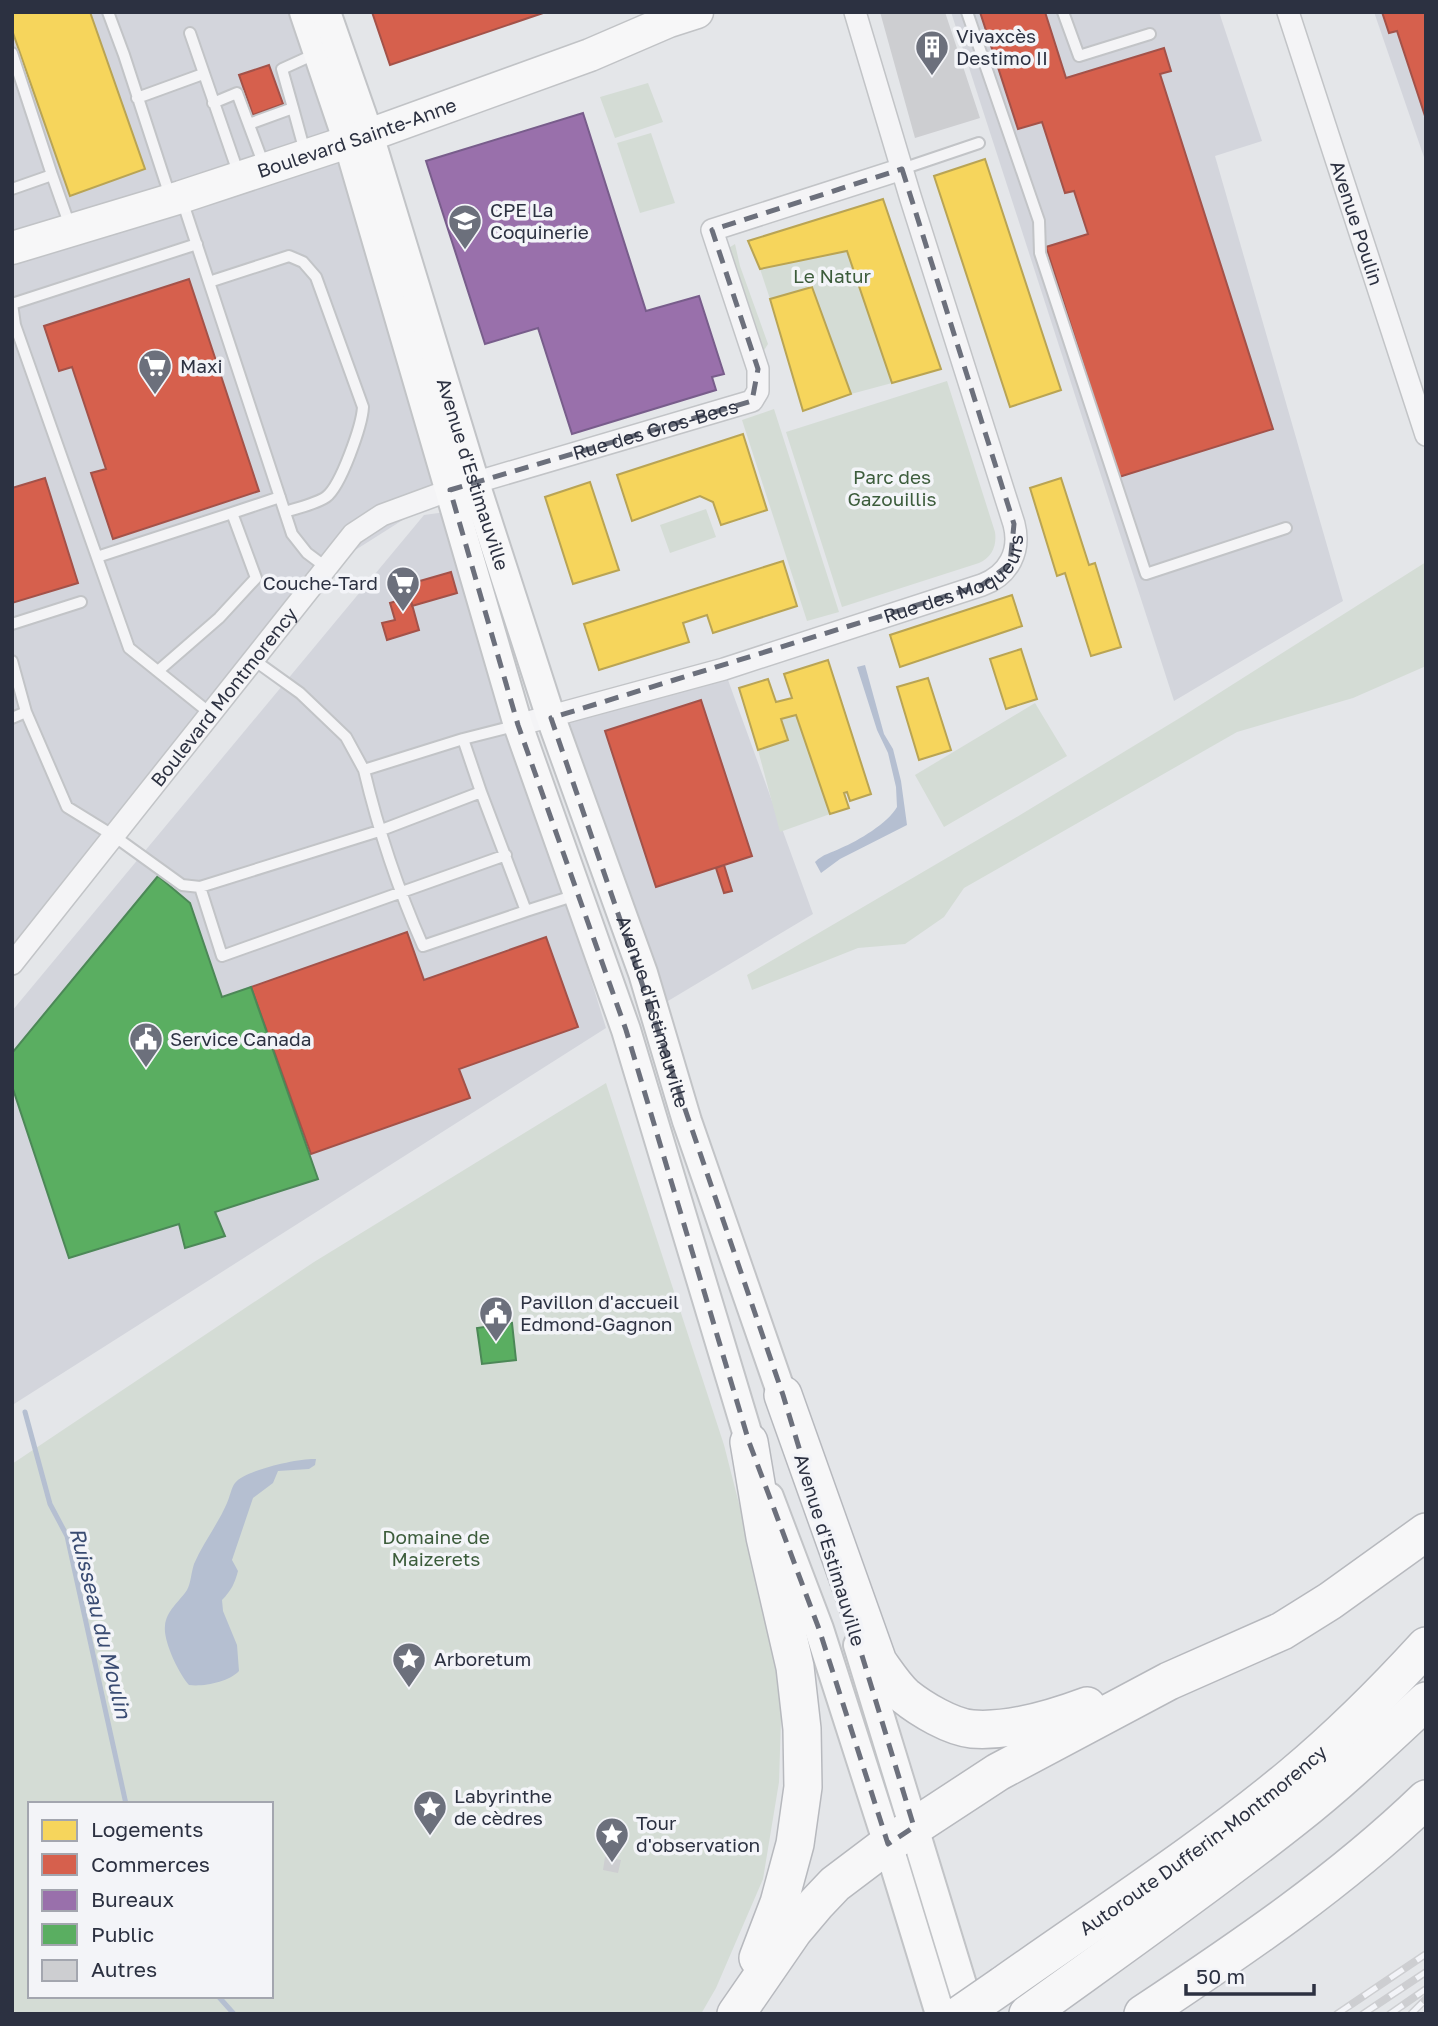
<svg xmlns="http://www.w3.org/2000/svg" width="1438" height="2026" font-family="'Golos Text',sans-serif">
  <rect width="100%" height="100%" fill="#e4e6e9"/>
  <path fill="#d3d5dc" d="M12 12H326L450 490 327 568 12 964Z
    M951 12H1219L1262 141 1215 156 1343 601 1174 701Z
    M1374 12H1426V163Z
    M446 512 606 1028 14 1404 12 1398V1011L424 515Z
    M724 669 813 914 663 1004 551 718Z"/>
  <path fill="#d4dcd5" fill-rule="evenodd" d="M648 83 663 122 615 138 600 97Z
    M651 133 675 203 640 213 617 143Z
    M735 244 740 266 768 344 763 352 727 249Z
    M847 251 892 383 851 394 812 287 770 299 760 269Z
    M947 381 995 532C997 546 992 557 979 563L842 607 786 432Z
    M774 409 839 612 807 621 742 420Z
    M706 509 716 537 670 553 660 525Z
    M1426 562V666L1353 698 1237 732 964 888 944 917 905 944 858 948 752 990 747 975 1015 818 1183 716Z
    M1035 703 1067 756 944 827 915 775Z
    M796 715 830 814 780 832 758 750 788 740 781 719Z
    M606 1083 724 1445 760 1586 782 1688 779 1782 763 1879 716 1988 701 2014H12V1464L314 1262ZM30 1804H271V1996H30Z"/>
  <path fill="#b5bfd1" d="M865 665 884 734 893 749 901 781 907 825 840 859 821 873 815 862C823 854 831 853 841 848 858 841 888 823 897 807L896 787 888 753 877 730 857 667Z
    M316 1459 315 1465 309 1469 278 1471 273 1483 253 1498 232 1560 238 1571C235 1583 231 1591 222 1600L223 1611 237 1645 239 1671C229 1682 203 1687 189 1685 179 1674 163 1641 165 1626 166 1611 179 1602 187 1590 191 1583 191 1573 194 1564 203 1543 218 1524 227 1503 230 1497 231 1488 235 1483 245 1470 299 1458 316 1459Z"/>
  <path fill="#f6d55c" stroke="#b9a454" stroke-width="2" d="M12 12H90L145 169 70 196 12 30Z
    M985 159 1061 390 1010 407 934 176Z
    M883 199 941 369 892 383 847 251 760 269 748 241Z
    M812 287 851 394 803 411 770 299Z
    M743 434 767 510 721 525 713 502 700 496 632 521 617 475Z
    M1061 478 1089 565 1095 563 1121 647 1091 656 1065 573 1057 576 1030 488Z
    M590 482 619 570 573 584 545 497Z
    M783 561 797 606 713 633 707 615 683 623 689 642 599 670 584 624Z
    M1012 595 1022 626 900 667 890 635Z
    M1021 649 1037 699 1006 709 990 659Z
    M828 660 871 794 850 801 847 792 844 793 849 808 830 814 796 715 781 719 788 740 758 750 739 688 768 679 776 702 792 698 784 674Z
    M928 678 951 750 919 760 897 687Z"/>
  <path fill="#d6604d" stroke="#a35249" stroke-width="2" d="M372 12H546L390 65Z
    M980 12H1045L1066 78 1164 48 1171 71 1160 74 1273 429 1119 477 1046 247 1088 234 1074 191 1065 193 1042 122 1018 129Z
    M1382 12H1426V119L1397 31 1389 33Z
    M269 65 283 104 253 115 239 75Z
    M189 279 259 491 113 539 91 473 106 469 72 367 59 371 44 326Z
    M45 478 78 583 12 603V488Z
    M451 572 457 593 412 606 406 585Z
    M410 597 419 630 387 640 382 623 395 620 390 603Z
    M701 700 752 856 656 887 605 731Z
    M724 865 732 891 724 893 716 868Z
    M407 932 424 980 546 937 578 1027 459 1069 470 1098 311 1154 251 987Z"/>
  <path fill="#9970ab" stroke="#785d8b" stroke-width="2" d="M583 113 646 311 699 296 724 374 712 377 716 390 572 434 538 328 485 344 426 161Z"/>
  <path fill="#5aae61" stroke="#4c8857" stroke-width="2" d="M158 876 190 903 222 997 251 987 318 1179 215 1212 225 1236 185 1248 179 1224 69 1258 12 1086V1053Z
    M512 1323 516 1360 482 1364 477 1328Z"/>
  <g fill="none" stroke-linecap="round" stroke-linejoin="round">
    <path stroke="#b5bfd1" stroke-width="5" d="M25 1412 50 1504 67 1536 126 1804
      M218 1996 234 2014"/>
  </g>
  <path fill="#cdced1" d="M880 12H945L980 118 915 138Z
    M605 1857 621 1860 618 1873 603 1870Z"/>
  <g fill="none" stroke-linecap="round" stroke-linejoin="round">
    <g stroke="#c2c4c7" stroke-width="14">
      <path id="lane" d="M108 12 124 55 171 199
        M967 12 1039 221 1040 253 1146 574 1286 528
        M1063 12 1079 56 1150 34
        M190 33 239 175
        M12 53 52 175 12 189
        M137 98 203 74
        M213 103 237 93 265 168
        M293 108 282 69 315 54
        M249 124 293 108 305 152
        M902 169 979 143
        M52 175 71 229
        M182 200 292 534 307 553 327 568
        M197 244 12 304 15 325 129 648 211 714
        M209 282 289 256 303 262 316 277 363 407C362 425 341 486 326 497 316 504 297 508 285 512
        M97 557 232 513
        M12 624 81 602
        M254 660 300 693 346 737 364 770
        M12 661 26 712
        M158 671 219 618 256 578 232 513 280 497
        M12 718 26 712 67 807 114 836 182 885 200 887
        M518 725 463 739 364 770C379 833 397 887 423 946L526 911
        M463 739 481 792 379 831 200 887 222 956 506 855
        M481 792 526 911 576 895"/>
    </g>
    <g stroke="#c2c4c7" stroke-width="24">
      <g id="street">
        <path id="s1" d="M1288 12 1426 435"/>
        <path id="s2" d="M518 725 724 669 982 585C1009 575 1021 551 1014 524L910 196 855 12"/>
        <path id="s3" d="M12 964 353 534 382 515 450 490 752 401 758 391V369L712 230 902 169"/>
      </g>
    </g>
    <g stroke="#c2c4c7" stroke-width="32">
      <g id="secondary">
        <path d="M304 12 348 142 518 725 626 1030 755 1459"/>
        <path id="s4" d="M326 12 369 135 475 483 551 718 643 973 687 1121 788 1412"/>
        <path d="M769 1497 819 1629 888 1844 940 2014"/>
        <path d="M858 1645 971 2014"/>
      </g>
    </g>
    <g stroke="#c1c3c6" stroke-width="35">
      <g id="primary">
        <path id="s5" d="M12 248 181 197 369 135 590 55 669 21 697 12"/>
      </g>
    </g>
    <g stroke="#b7b9be" stroke-width="40">
      <g id="highway">
        <path d="M783 1395 878 1662C886 1673 895 1687 905 1696 921 1709 951 1727 972 1729 1009 1732 1052 1719 1087 1706"/>
        <path d="M749 1442 765 1537 795 1667 802 1729 803 1787 795 1844 779 1903 758 1958"/>
        <path id="s6" d="M1003 1985C1099 1917 1202 1851 1292 1776 1340 1736 1384 1692 1426 1646"/>
        <path d="M736 2014 794 1930 816 1904 835 1884 888 1844 998 1772 1169 1681 1282 1631 1330 1601 1426 1532"/>
        <path d="M1028 2014C1118 1949 1208 1886 1294 1818 1340 1782 1383 1741 1426 1701"/>
        <path d="M1143 2014C1242 1948 1340 1882 1426 1799"/>
      </g>
    </g>
    <use href="#lane" stroke="#f4f4f6" stroke-width="10"/>
    <use href="#street" stroke="#f4f4f6" stroke-width="21"/>
    <use href="#secondary" stroke="#f7f7f8" stroke-width="28"/>
    <use href="#primary" stroke="#f7f7f8" stroke-width="32"/>
    <use href="#highway" stroke="#f7f7f8" stroke-width="37"/>
    <g stroke="#cdced1" stroke-width="8">
      <path id="rail" d="M1337 2014 1426 1954
        M1363 2014 1426 1972
        M1390 2014 1426 1989
        M1411 2014 1426 1999"/>
    </g>
    <use href="#rail" stroke="#f3f4f8" stroke-width="5" stroke-dasharray="16" stroke-linecap="butt"/>
    <g stroke="#b7b9be" stroke-width="40" stroke-linecap="butt">
      <path id="highway-bridge" d="M961 2014 1003 1985"/>
    </g>
    <use href="#highway-bridge" stroke="#f7f7f8" stroke-width="37"/>
  </g>
  <path fill="none" stroke="#6c707c" stroke-width="5" stroke-dasharray="14 9" stroke-linejoin="round" d="M902 169 1014 524 1010 564 982 585 551 718 783 1395 914 1827 888 1844 819 1629 749 1442 626 1030 518 725 450 490 752 401 758 369 712 230Z"/>
  <defs>
    <g id="building-pin" transform="scale(1.75)"><path d="M0 17L-7.5 6A9.5 9.5 0 1 1 7.5 6Z" fill="#6c707c" stroke="#f3f4f8"/><path d="M-4-6H4V6H1V3H-1V6H-4ZM-2.5-4.3h1.7v1.8h-1.7ZM.8-4.3h1.7v1.8H.8ZM-2.5-1h1.7V.8h-1.7ZM.8-1h1.7V.8H.8Z" fill="#fff"/></g>
    <g id="school-pin" transform="scale(1.75)"><path d="M0 17L-7.5 6A9.5 9.5 0 1 1 7.5 6Z" fill="#6c707c" stroke="#f3f4f8"/><path d="M0-5L7-2L0 1L-7-2ZM-4 1L0 2.5L4 1V4Q0 6-4 4Z" fill="#fff"/></g>
    <g id="supermarket-pin" transform="scale(1.75)"><path d="M0 17L-7.5 6A9.5 9.5 0 1 1 7.5 6Z" fill="#6c707c" stroke="#f3f4f8"/><path d="M-6-5.5h2.5l.6 2H6L4.5 2H-2.5L-4.4-4H-6ZM-1.5 3.2a1.3 1.3 0 1 0 .1 0ZM3 3.2a1.3 1.3 0 1 0 .1 0Z" fill="#fff"/></g>
    <g id="civic-pin" transform="scale(1.75)"><path d="M0 17L-7.5 6A9.5 9.5 0 1 1 7.5 6Z" fill="#6c707c" stroke="#f3f4f8"/><path d="M-.6-6.5H3V-4.5H.6V-3L4-1V1h2V6H-6V1h2V-1L-.6-3ZM-1.2 2.5V6h2.4V2.5Z" fill="#fff"/></g>
    <g id="sight-pin" transform="scale(1.75)"><path d="M0 17L-7.5 6A9.5 9.5 0 1 1 7.5 6Z" fill="#6c707c" stroke="#f3f4f8"/><path d="M0-6L1.8-2.2L6-1.7L2.9 1.2L3.7 5.4L0 3.3L-3.7 5.4L-2.9 1.2L-6-1.7L-1.8-2.2Z" fill="#fff"/></g>
  </defs>
  <g fill-rule="evenodd">
    <use href="#building-pin" x="932" y="47"/>
    <use href="#school-pin" x="465" y="221"/>
    <use href="#supermarket-pin" x="155" y="366"/>
    <use href="#supermarket-pin" x="403" y="583"/>
    <use href="#civic-pin" x="146" y="1039"/>
    <use href="#civic-pin" x="496" y="1313"/>
    <use href="#sight-pin" x="409" y="1659"/>
    <use href="#sight-pin" x="430" y="1807"/>
    <use href="#sight-pin" x="612" y="1834"/>
  </g>
  <g text-anchor="middle" stroke-width="7" stroke-linejoin="round" paint-order="stroke">
    <g font-size="19" fill="#2c3141" stroke="#f3f4f8" text-anchor="start">
      <text x="956" y="43">Vivaxcès<tspan x="956" dy="22">Destimo II</tspan></text>
      <text x="490" y="217">CPE La<tspan x="490" dy="22">Coquinerie</tspan></text>
      <text x="180" y="373">Maxi</text>
      <text x="378" y="590" text-anchor="end">Couche-Tard</text>
      <text x="170" y="1046">Service Canada</text>
      <text x="520" y="1309">Pavillon d'accueil<tspan x="520" dy="22">Edmond-Gagnon</tspan></text>
      <text x="434" y="1666">Arboretum</text>
      <text x="454" y="1803">Labyrinthe<tspan x="454" dy="22">de cèdres</tspan></text>
      <text x="636" y="1830">Tour<tspan x="636" dy="22">d'observation</tspan></text>
    </g>
    <g font-size="19" fill="#2c3141" stroke="#f3f4f8">
      <text dy="7" stroke="none"><textPath href="#s5" startOffset="362">Boulevard Sainte-Anne</textPath></text>
      <text dy="7" stroke="none"><textPath href="#s1" startOffset="222">Avenue Poulin</textPath></text>
      <text dy="7" stroke="none"><textPath href="#s3" startOffset="870">Rue des Gros-Becs</textPath></text>
      <text dy="7" stroke="none"><textPath href="#s4" startOffset="485">Avenue d'Estimauville</textPath></text>
      <text dy="7" stroke="none"><textPath href="#s2" startOffset="466">Rue des Moqueurs</textPath></text>
      <text dy="7" stroke="none"><textPath href="#s3" startOffset="341">Boulevard Montmorency</textPath></text>
      <text dy="7" stroke="none"><textPath href="#s4" startOffset="1052">Avenue d'Estimauville</textPath></text>
      <text transform="translate(830 1550) rotate(73)" y="7">Avenue d'Estimauville</text>
      <text dy="7" stroke="none"><textPath href="#s6" startOffset="247">Autoroute Dufferin-Montmorency</textPath></text>
    </g>
    <g font-size="19" fill="#3c5c3b" stroke="#f3f4f8">
      <text x="832" y="283">Le Natur</text>
      <text x="892" y="484">Parc des<tspan x="892" dy="22">Gazouillis</tspan></text>
      <text x="436" y="1544">Domaine de<tspan x="436" dy="22">Maizerets</tspan></text>
    </g>
    <g font-size="21" font-style="italic" fill="#394b72" stroke="#f3f4f8">
      <text transform="translate(100 1623) rotate(76)" y="7">Ruisseau du Moulin</text>
    </g>
  </g>
  <rect width="1438" height="2026" fill="none" stroke="#2c3141" stroke-width="28"/>
  <rect x="28" y="1802" width="245" height="196" fill="#f3f4f8" stroke="#a3a6af" stroke-width="2"/>
  <rect x="42" y="1820" width="35" height="21" fill="#f6d55c" stroke="#a3a6af" stroke-width="2"/>
  <text x="91" y="1837" font-size="21" fill="#2c3141">Logements</text>
  <rect x="42" y="1854" width="35" height="21" fill="#d6604d" stroke="#a3a6af" stroke-width="2"/>
  <text x="91" y="1872" font-size="21" fill="#2c3141">Commerces</text>
  <rect x="42" y="1890" width="35" height="21" fill="#9970ab" stroke="#a3a6af" stroke-width="2"/>
  <text x="91" y="1907" font-size="21" fill="#2c3141">Bureaux</text>
  <rect x="42" y="1924" width="35" height="21" fill="#5aae61" stroke="#a3a6af" stroke-width="2"/>
  <text x="91" y="1942" font-size="21" fill="#2c3141">Public</text>
  <rect x="42" y="1960" width="35" height="21" fill="#cdced1" stroke="#a3a6af" stroke-width="2"/>
  <text x="91" y="1977" font-size="21" fill="#2c3141">Autres</text>
  <path d="M1186 1984v10h128v-10" fill="none" stroke="#2c3141" stroke-width="3.5"/>
  <text x="1196" y="1984" font-size="21" fill="#2c3141" stroke="#f3f4f8" stroke-width="5" paint-order="stroke">50 m</text>
</svg>
